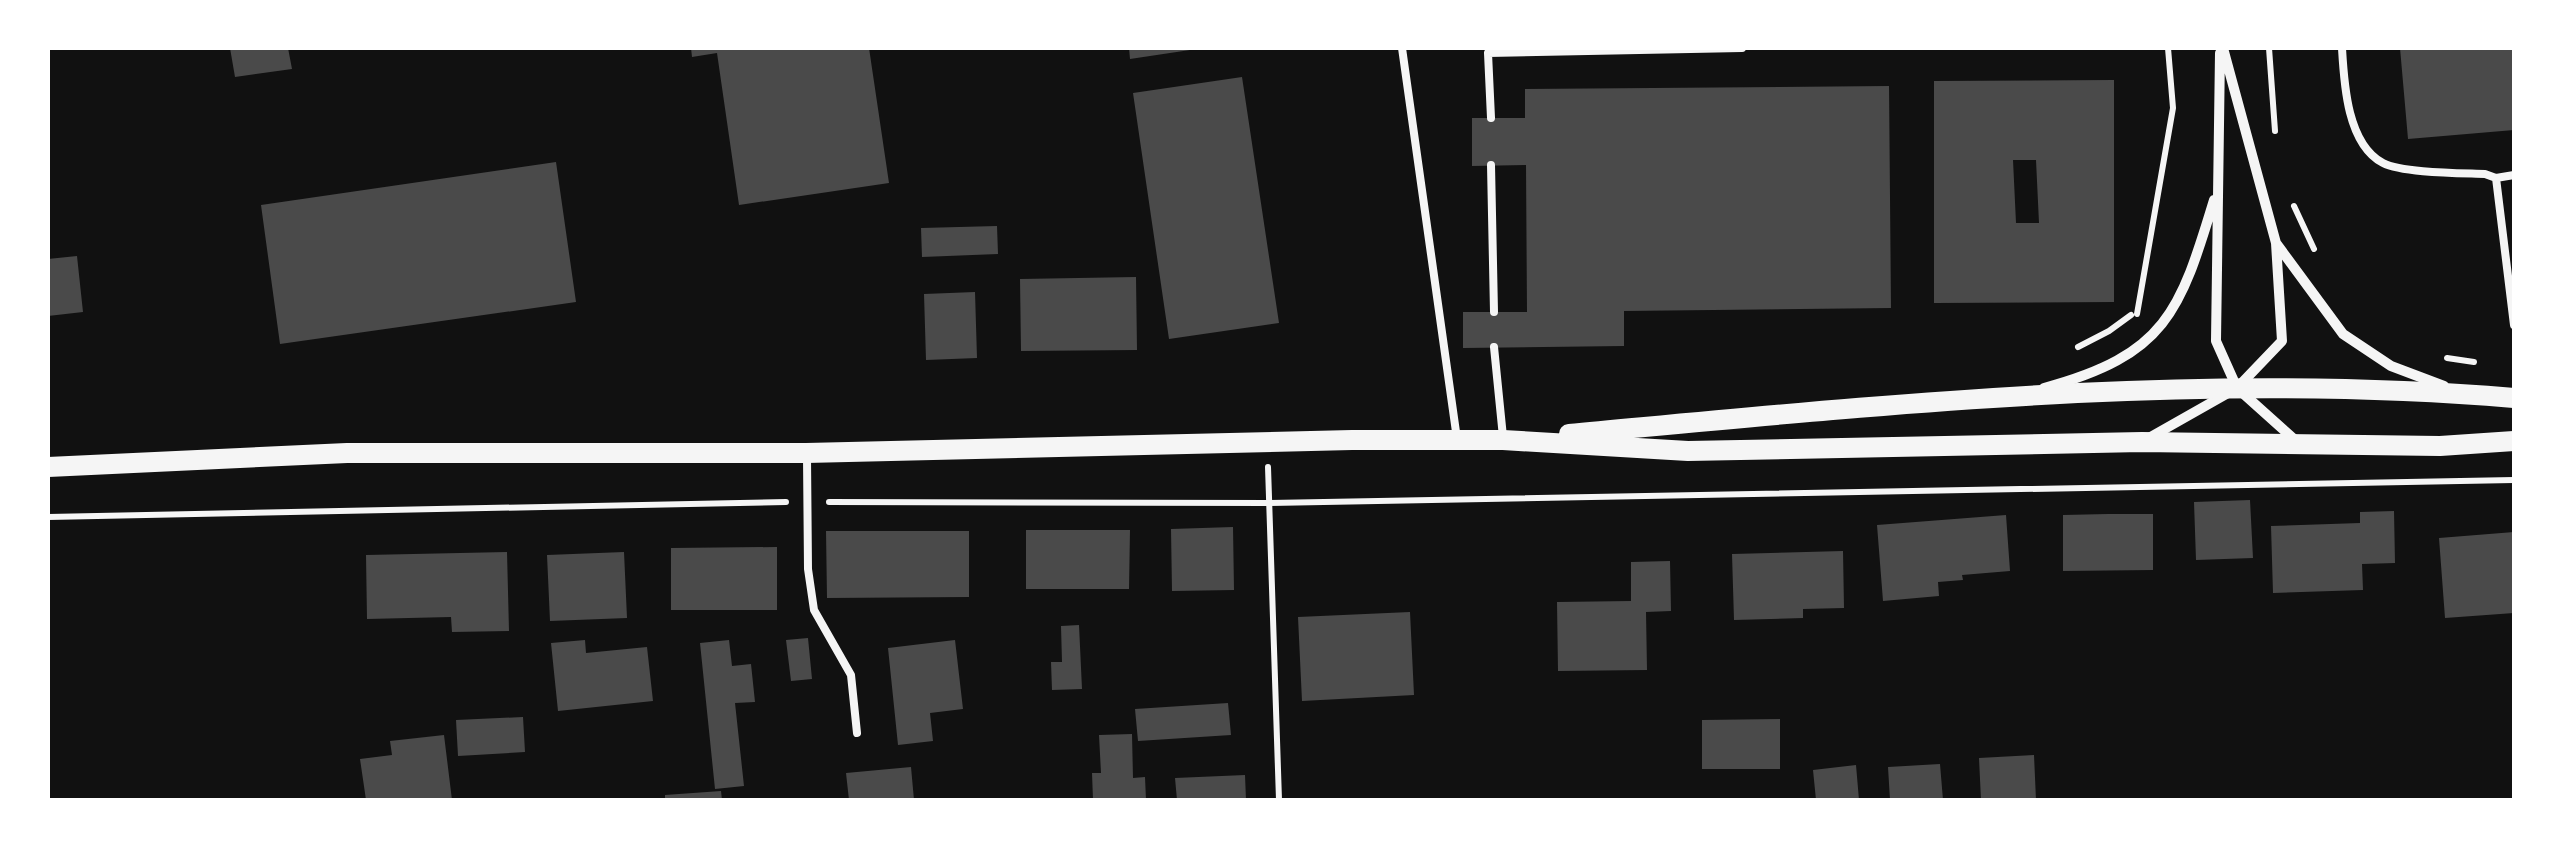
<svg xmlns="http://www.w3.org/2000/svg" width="2562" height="848" font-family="'Source Sans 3',sans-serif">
  <rect width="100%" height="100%" fill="#111"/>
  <path fill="#4a4a4a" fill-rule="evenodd" d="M230 48H288L292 69 235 77Z
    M691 48H869L889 183 739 205 717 53 692 57Z
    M1129 48H1190V50L1130 59Z
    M2400 48H2514V130L2408 139Z
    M1242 77 1279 323 1169 339 1133 93Z
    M2114 80V302L1934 303V81ZM2013 160H2036L2039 223H2016Z
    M1889 86 1891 308 1624 311V346L1463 348V312H1527L1526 165 1472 166V118H1525V89Z
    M556 162 576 302 280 344 261 205Z
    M997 226 998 254 922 257 921 228Z
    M77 256 83 312 48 316V259Z
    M1136 277 1137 350 1021 351 1020 279Z
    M975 292 977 358 926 360 924 294Z
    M2250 500 2253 558 2196 560 2194 502Z
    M2394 511 2395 563 2362 564 2363 590 2273 593 2271 526 2360 523V512Z
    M2108 514H2153V570L2063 571V515Z
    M2006 515 2010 571 1962 575 1963 580 1938 582 1939 596 1883 601 1877 525Z
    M1233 527 1234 590 1172 591 1171 529Z
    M1026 530H1130L1129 589H1026Z
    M826 531H969V597L827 598Z
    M2514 532V613L2445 618 2439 538Z
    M777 547V610H671V548Z
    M1843 551 1844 608 1803 609V618L1734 620 1732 554Z
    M507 552 509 631 452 632 451 617 367 619 366 555Z
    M624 552 627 618 550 621 547 555Z
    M1670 561 1671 611 1646 612 1647 670 1558 671 1557 602 1631 601V562Z
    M1410 612 1414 695 1302 701 1298 617Z
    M1079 625 1082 689 1052 690 1051 662H1062L1061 626Z
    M808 638 812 679 791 681 786 640Z
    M585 640 586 653 647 647 653 701 558 711 551 643Z
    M729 640 732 666 751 664 755 702 735 703 744 786 715 789 700 643Z
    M955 640 963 709 930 713 933 741 898 745 888 648Z
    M1228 703 1231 735 1138 741 1135 709Z
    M523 717 525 752 458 756 456 720Z
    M1780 719V769H1702V720Z
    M1132 734 1133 778 1145 777 1146 800H1093L1092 773H1101L1099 735Z
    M444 735 452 800H366L360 759 392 755 390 741Z
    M2034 755 2036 800H1981L1979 758Z
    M1940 764 1943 800H1890L1888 767Z
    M1856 765 1859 800H1816L1813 770Z
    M911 767 914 800H849L846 773Z
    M1245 775 1246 800H1177L1175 778Z
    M721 791 722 800H665V795Z"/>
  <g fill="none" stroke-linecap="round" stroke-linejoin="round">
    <path stroke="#f5f5f5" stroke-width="6" d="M2269 48 2275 131
      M2294 206 2314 249
      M2137 314 2173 108 2168 48
      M2078 347 2109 331 2131 315
      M2447 358 2474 362
      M1268 467 1279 800
      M829 502 1269 503 2514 480
      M48 517 786 502"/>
    <path stroke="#f5f5f5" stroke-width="8" d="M1402 48 1457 439
      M2342 48C2344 83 2347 144 2383 163 2402 173 2461 173 2485 174L2496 178 2514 175
      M1491 118 1488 53 1742 48
      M1491 165 1494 312
      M2496 178 2514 325
      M1494 347 1503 437
      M807 457 808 569 814 610 851 675 857 733"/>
    <path stroke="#f5f5f5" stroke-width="10" d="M2220 53 2216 341 2237 388 2295 440
      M2276 243 2343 334 2391 366 2444 386
      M2044 388C2166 355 2180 312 2214 200
      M2147 439 2237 388 2282 341 2276 243 2223 48"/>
    <path stroke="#f5f5f5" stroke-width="20" d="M1569 434C1884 405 2198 371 2514 398
      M48 467 347 453H806L1352 440H1503L1688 451 2142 442 2440 446 2514 441"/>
  </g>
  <rect width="2562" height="848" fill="none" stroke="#ffffff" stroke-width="100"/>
</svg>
